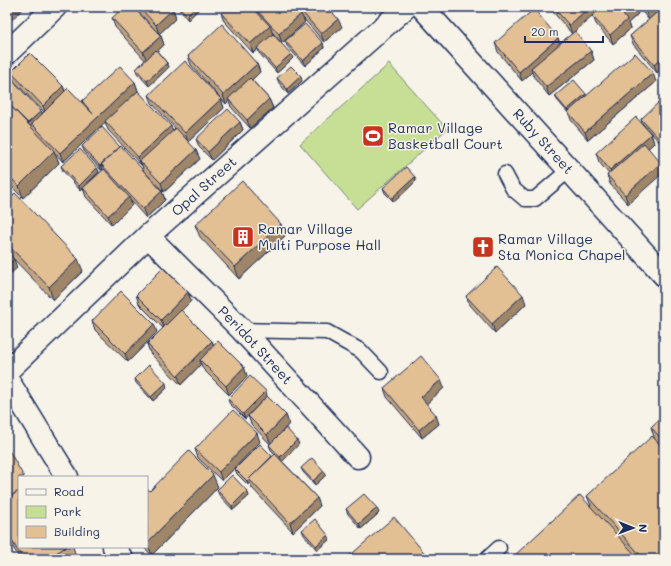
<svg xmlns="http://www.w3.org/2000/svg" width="671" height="566" font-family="Mali,sans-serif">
  <rect width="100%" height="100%" fill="#f7f3e8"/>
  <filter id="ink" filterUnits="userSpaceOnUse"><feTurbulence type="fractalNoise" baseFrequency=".025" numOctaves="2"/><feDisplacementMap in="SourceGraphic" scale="8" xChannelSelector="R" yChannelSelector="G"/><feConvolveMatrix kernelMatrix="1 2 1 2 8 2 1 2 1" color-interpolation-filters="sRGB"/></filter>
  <g filter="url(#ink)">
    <path fill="#c7df95" stroke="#71877a" d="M389 64 447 129 357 209 300 144Z"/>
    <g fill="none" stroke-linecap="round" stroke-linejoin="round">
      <g stroke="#1b2f5e" stroke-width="17">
        <path id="service" d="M505 174 513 189 525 199H535L569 170
          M242 330 327 332 361 351 381 372
          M487 559 499 548"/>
      </g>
      <g stroke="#1b2f5e" stroke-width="25">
        <g id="minor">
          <path id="s1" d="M422 7 664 275"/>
          <path d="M7 53 55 7"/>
          <path id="s2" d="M148 236 242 330 358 457"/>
          <path id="s3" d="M7 371 148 236 406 7"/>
          <path d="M7 379 67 477"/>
          <path d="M114 547 122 559"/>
        </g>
      </g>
      <use href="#service" stroke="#f7f3e8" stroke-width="14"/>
      <use href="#minor" stroke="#f7f3e8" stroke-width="22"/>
    </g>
    <path fill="#c3a47f" stroke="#1b2f5e" d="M134 7H171L173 9 176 18 159 34Z
      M177 7H198L199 9 188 20Z
      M227 7H295L299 11 297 7 342 27 324 42 303 18 305 22 282 43 272 32 273 34 293 58 277 73 259 53 258 49 253 53 224 21 221 13Z
      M551 7H593L595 13 638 14 628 23 630 29 613 44 596 24 593 16 573 33 591 51 594 60 549 96 534 77 532 72 522 81 498 52 495 43 558 38 560 43 572 34 553 12Z
      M638 7H664V67L657 73 633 44 630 36 649 20Z
      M112 18 161 36 164 45 157 51 167 63 169 67 149 86 137 73 136 69 145 60 115 27Z
      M285 41 323 43 324 48 305 66 287 46Z
      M188 56 257 64 260 72 252 80 269 99 273 108 250 128 231 107 229 101 226 104 191 65Z
      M11 72 63 86 65 91 83 104 82 101 135 82 138 91 109 118 172 131 175 128 152 103 149 95 221 99 224 108 188 142 200 159 164 192 143 170 142 165H141L108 130 105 122 63 162 55 153 59 163 23 198 7 182V87L41 111 42 113 44 112 14 81Z
      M277 78 302 81 288 94 279 83Z
      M656 82 588 140 571 120 569 114 557 100 555 96H586Z
      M664 110 661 144 642 123 641 119Z
      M240 122 243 130 212 160 199 147 196 139Z
      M651 134 654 143 648 148 628 204 610 184 607 175 609 174 599 162 596 153Z
      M82 146 120 147 162 191 165 200 146 218 131 201 132 205 112 225 86 197 83 188 103 170V169L101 170 84 151Z
      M61 166 97 168 99 172 80 190 63 171Z
      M415 177 416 181 394 202 385 193 383 188Z
      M7 201 83 271 53 300 7 252Z
      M195 225 285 236 239 279 200 237Z
      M188 292 191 301 181 311 212 341 214 346 244 367 247 376 229 395 203 369 201 364 181 385 150 353 147 344 163 328 139 304 136 295Z
      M466 296 526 304 495 333 470 305Z
      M92 321 157 332 128 362 95 330Z
      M135 379 167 388 153 401 136 383Z
      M384 388H444L426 404 439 424 422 438 387 397Z
      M267 396 286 415 289 424 275 439 299 444 282 461 317 498 320 506 293 532 252 488 250 483 248 485 237 474 235 469 272 456V457L275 454 271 450 269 445 270 444 251 424 248 416 245 419 229 403 228 399Z
      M664 415V559H516L514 556 591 506 587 496 655 440 651 427Z
      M260 442 222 481 198 458 195 449Z
      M7 447 19 547H73L76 556 71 559H20L7 537Z
      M301 468 326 475 315 485 303 472Z
      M218 487 152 555 143 547H147V488L150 491Z
      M217 490 247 491 249 496 233 510 219 495Z
      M346 509 379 513 361 529 348 514Z
      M302 530 330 539 317 550 304 535Z"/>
    <path fill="#9f8668" stroke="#1b2f5e" d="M13 7H22L23 9 7 24V12Z
      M195 7H198L199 9 188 20 187 15Z
      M590 7H593L595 13 572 34 569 25Z
      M633 7H635L638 14 628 23 630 29 613 44 610 35 623 15Z
      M652 7H664L649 21 646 12Z
      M173 9 176 18 159 34 156 25Z
      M301 14 305 22 282 43 279 34Z
      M338 19 342 27 324 42 321 34Z
      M270 26 273 35 253 53 250 44Z
      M161 36 164 45 147 61 143 52Z
      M558 38 561 47 531 68 532 72 522 81 519 72Z
      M323 43 324 48 305 66 303 61Z
      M591 51 594 60 549 96 546 87Z
      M291 54 293 58 277 73 275 68Z
      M664 56V67L657 73 654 65Z
      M167 63 169 67 149 86 147 81Z
      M257 64 260 72 230 101 228 99 229 101 226 104 223 95Z
      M653 73 656 82 588 140 585 132Z
      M301 76 302 81 288 94 287 89Z
      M135 82 138 91 63 162 60 153Z
      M63 86 66 95 46 114 43 106Z
      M586 94 587 98 568 112 567 110Z
      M221 99 224 108 188 142 185 133Z
      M269 99 273 108 250 128 247 120Z
      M41 111 43 115 32 124V125L30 128 28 123Z
      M240 122 243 130 212 160 208 152Z
      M171 126 174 135 140 161 142 165H141L138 157Z
      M651 134 654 143 614 179 610 170Z
      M664 136V142L661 144 660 140Z
      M196 150 200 159 164 192 161 183Z
      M54 151 59 163 23 198 19 186Z
      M661 163 664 172 628 204 625 195Z
      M101 164 103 169 101 170 100 166Z
      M97 168 99 172 80 190 79 186Z
      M415 177 416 181 394 202 392 198Z
      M162 191 165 200 146 218 143 209Z
      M129 197 132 205 112 225 108 216Z
      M281 224 285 236 239 279 235 267Z
      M14 259 17 268 7 277V266Z
      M78 259 83 271 53 300 49 287Z
      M188 292 191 301 164 328 161 320Z
      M523 295 526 304 495 333 492 324Z
      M154 324 157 332 128 362 125 354Z
      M212 341 215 350 200 360 201 364 181 385 178 376Z
      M244 367 247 376 229 395 226 386Z
      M441 380 444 388 424 406 421 397Z
      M166 383 167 388 153 401 151 397Z
      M266 391 267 396 245 419 243 414Z
      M286 415 289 424 271 444 267 435Z
      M436 415 439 424 422 438 419 430Z
      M257 433 260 442 222 481 219 472Z
      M297 440 299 444 282 462 280 457Z
      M272 456 273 460 249 479 250 483 248 485 247 481Z
      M324 471 326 475 315 485 313 481Z
      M213 475 218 487 152 555 147 543Z
      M247 491 249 496 233 510 232 506Z
      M317 498 320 506 293 532 290 523Z
      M377 508 379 513 361 529 359 524Z
      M328 535 330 539 317 550 316 546Z"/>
    <path fill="#e3bf94" stroke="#1b2f5e" d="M7 7H13L7 12Z
      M124 7H133L161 36 143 52 112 18Z
      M139 7H171L173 9 156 25Z
      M179 7H195L187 15Z
      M227 7H252L270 26 250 44 221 13Z
      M254 7H295L301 14 279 34Z
      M298 7H328L338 19 321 34Z
      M553 7H590L569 25Z
      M602 7H633L623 15 627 20 610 35 592 16Z
      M642 7H652L646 12Z
      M663 7H664V56L654 65 630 36Z
      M534 9 558 38 519 72 495 43Z
      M222 24 257 64 223 95 188 56Z
      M305 24 323 43 303 61 285 41Z
      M575 31 591 51 546 87 531 68Z
      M273 34 291 54 275 68 257 48Z
      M156 50 167 63 147 81 136 69Z
      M30 53 63 86 43 106 11 72Z
      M635 53 653 73 585 132 568 112Z
      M185 61 221 99 185 133 149 95Z
      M120 66 135 82 60 153 32 124 68 88 93 114 82 101Z
      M291 66 301 76 287 89 277 78Z
      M250 78 269 99 247 120 228 99Z
      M574 80 586 94 567 110 555 96Z
      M13 81 41 111 28 123 7 102V87Z
      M138 91 171 126 138 157 105 121Z
      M7 102 54 151 19 186 7 174Z
      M658 103 664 110V136L660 140 641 119Z
      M228 109 240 122 208 152 196 139Z
      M636 117 651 134 610 170 596 153Z
      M102 127 120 147 100 166 82 146Z
      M176 128 196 150 161 183 140 161Z
      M644 143 661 163 625 195 607 175Z
      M121 146 162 191 143 209 101 164Z
      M80 149 97 168 79 186 61 166Z
      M406 167 415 177 392 198 383 188Z
      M104 169 129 197 108 216 83 188Z
      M242 181 281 224 235 267 195 225Z
      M15 193 78 259 49 287 7 244V201Z
      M7 253 14 259 7 266Z
      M497 267 523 295 492 324 466 296Z
      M163 268 188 292 161 320 136 295Z
      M121 291 154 324 125 354 92 321Z
      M181 310 212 341 178 376 147 344Z
      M218 341 244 367 226 386 200 360Z
      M421 356 441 380 421 397 436 415 419 430 384 388Z
      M149 365 166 383 151 397 135 379Z
      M250 376 266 391 243 414 228 399Z
      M267 396 286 415 267 435 248 416Z
      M233 410 257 433 219 472 195 449Z
      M664 415V442L651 427Z
      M286 428 297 440 280 457 269 445Z
      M652 436 664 449V559H644L587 496Z
      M260 444 272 456 247 481 235 469Z
      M7 447 24 477H19V491L7 498Z
      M189 451 213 475 147 543V488L150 491Z
      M275 454 317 498 290 523 249 479Z
      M312 458 324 471 313 481 301 468Z
      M232 475 247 491 232 506 217 490Z
      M19 491V547H66L46 559H23L7 533V498Z
      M364 494 377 508 359 524 346 509Z
      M580 495 639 559H518L514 556Z
      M394 517 428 557 426 559H346Z
      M315 519 328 535 316 546 302 530Z"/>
  </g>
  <defs>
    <g id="stadium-square" transform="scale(1.15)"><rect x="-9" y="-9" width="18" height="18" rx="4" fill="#c8321e" stroke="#f7f3e8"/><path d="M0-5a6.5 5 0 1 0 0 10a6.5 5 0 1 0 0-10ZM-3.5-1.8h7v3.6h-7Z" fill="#fff"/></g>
    <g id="building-square" transform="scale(1.15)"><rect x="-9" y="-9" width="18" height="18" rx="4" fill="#c8321e" stroke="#f7f3e8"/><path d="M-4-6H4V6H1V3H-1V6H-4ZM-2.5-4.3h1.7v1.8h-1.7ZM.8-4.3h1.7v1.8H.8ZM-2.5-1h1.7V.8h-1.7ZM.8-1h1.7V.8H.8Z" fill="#fff"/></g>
    <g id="church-square" transform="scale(1.15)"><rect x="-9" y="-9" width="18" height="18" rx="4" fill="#c8321e" stroke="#f7f3e8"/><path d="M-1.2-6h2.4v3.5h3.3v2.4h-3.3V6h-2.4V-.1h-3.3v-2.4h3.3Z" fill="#fff"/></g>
  </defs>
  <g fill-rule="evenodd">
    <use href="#stadium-square" x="373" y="136"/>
    <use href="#building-square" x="243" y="237"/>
    <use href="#church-square" x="483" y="247"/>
  </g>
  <g text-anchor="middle" stroke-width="3" stroke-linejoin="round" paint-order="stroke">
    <g font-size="14" fill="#1b2f5e" stroke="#f7f3e8" text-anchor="start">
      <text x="388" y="133">Ramar Village<tspan x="388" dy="16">Basketball Court</tspan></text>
      <text x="258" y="234">Ramar Village<tspan x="258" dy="16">Multi Purpose Hall</tspan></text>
      <text x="498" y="244">Ramar Village<tspan x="498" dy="16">Sta Monica Chapel</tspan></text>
    </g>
    <g font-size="14" fill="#1b2f5e" stroke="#f7f3e8">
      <text dy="5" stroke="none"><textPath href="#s1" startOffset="181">Ruby Street</textPath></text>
      <text dy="5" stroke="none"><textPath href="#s3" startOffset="270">Opal Street</textPath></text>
      <text dy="5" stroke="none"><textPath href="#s2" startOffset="153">Peridot Street</textPath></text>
    </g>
  </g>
  <rect width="671" height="566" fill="none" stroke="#f7f3e8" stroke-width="24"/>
  <rect x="12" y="12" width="647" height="542" fill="none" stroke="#1b2f5e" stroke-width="1.5" filter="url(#ink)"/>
  <rect x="18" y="476" width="130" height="72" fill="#f7f3e8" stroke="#9fa5b1"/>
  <rect x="26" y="489" width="20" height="6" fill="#f7f3e8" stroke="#9fa5b1"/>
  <text x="54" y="496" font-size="12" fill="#1b2f5e">Road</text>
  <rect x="26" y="506" width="20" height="12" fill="#c7df95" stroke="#9fa5b1"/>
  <text x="54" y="516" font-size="12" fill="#1b2f5e">Park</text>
  <rect x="26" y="526" width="20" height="12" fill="#e3bf94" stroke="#9fa5b1"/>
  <text x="54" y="536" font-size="12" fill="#1b2f5e">Building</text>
  <g transform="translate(633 528) rotate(91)" stroke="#f7f3e8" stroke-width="3" paint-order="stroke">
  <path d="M0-3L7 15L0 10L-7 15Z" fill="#1b2f5e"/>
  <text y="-6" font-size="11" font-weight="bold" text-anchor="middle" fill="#1b2f5e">N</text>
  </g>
  <path d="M525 36v6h78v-6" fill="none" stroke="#1b2f5e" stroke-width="2"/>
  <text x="531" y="36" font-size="12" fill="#1b2f5e" stroke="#f7f3e8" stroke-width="3" paint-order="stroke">20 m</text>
</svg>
